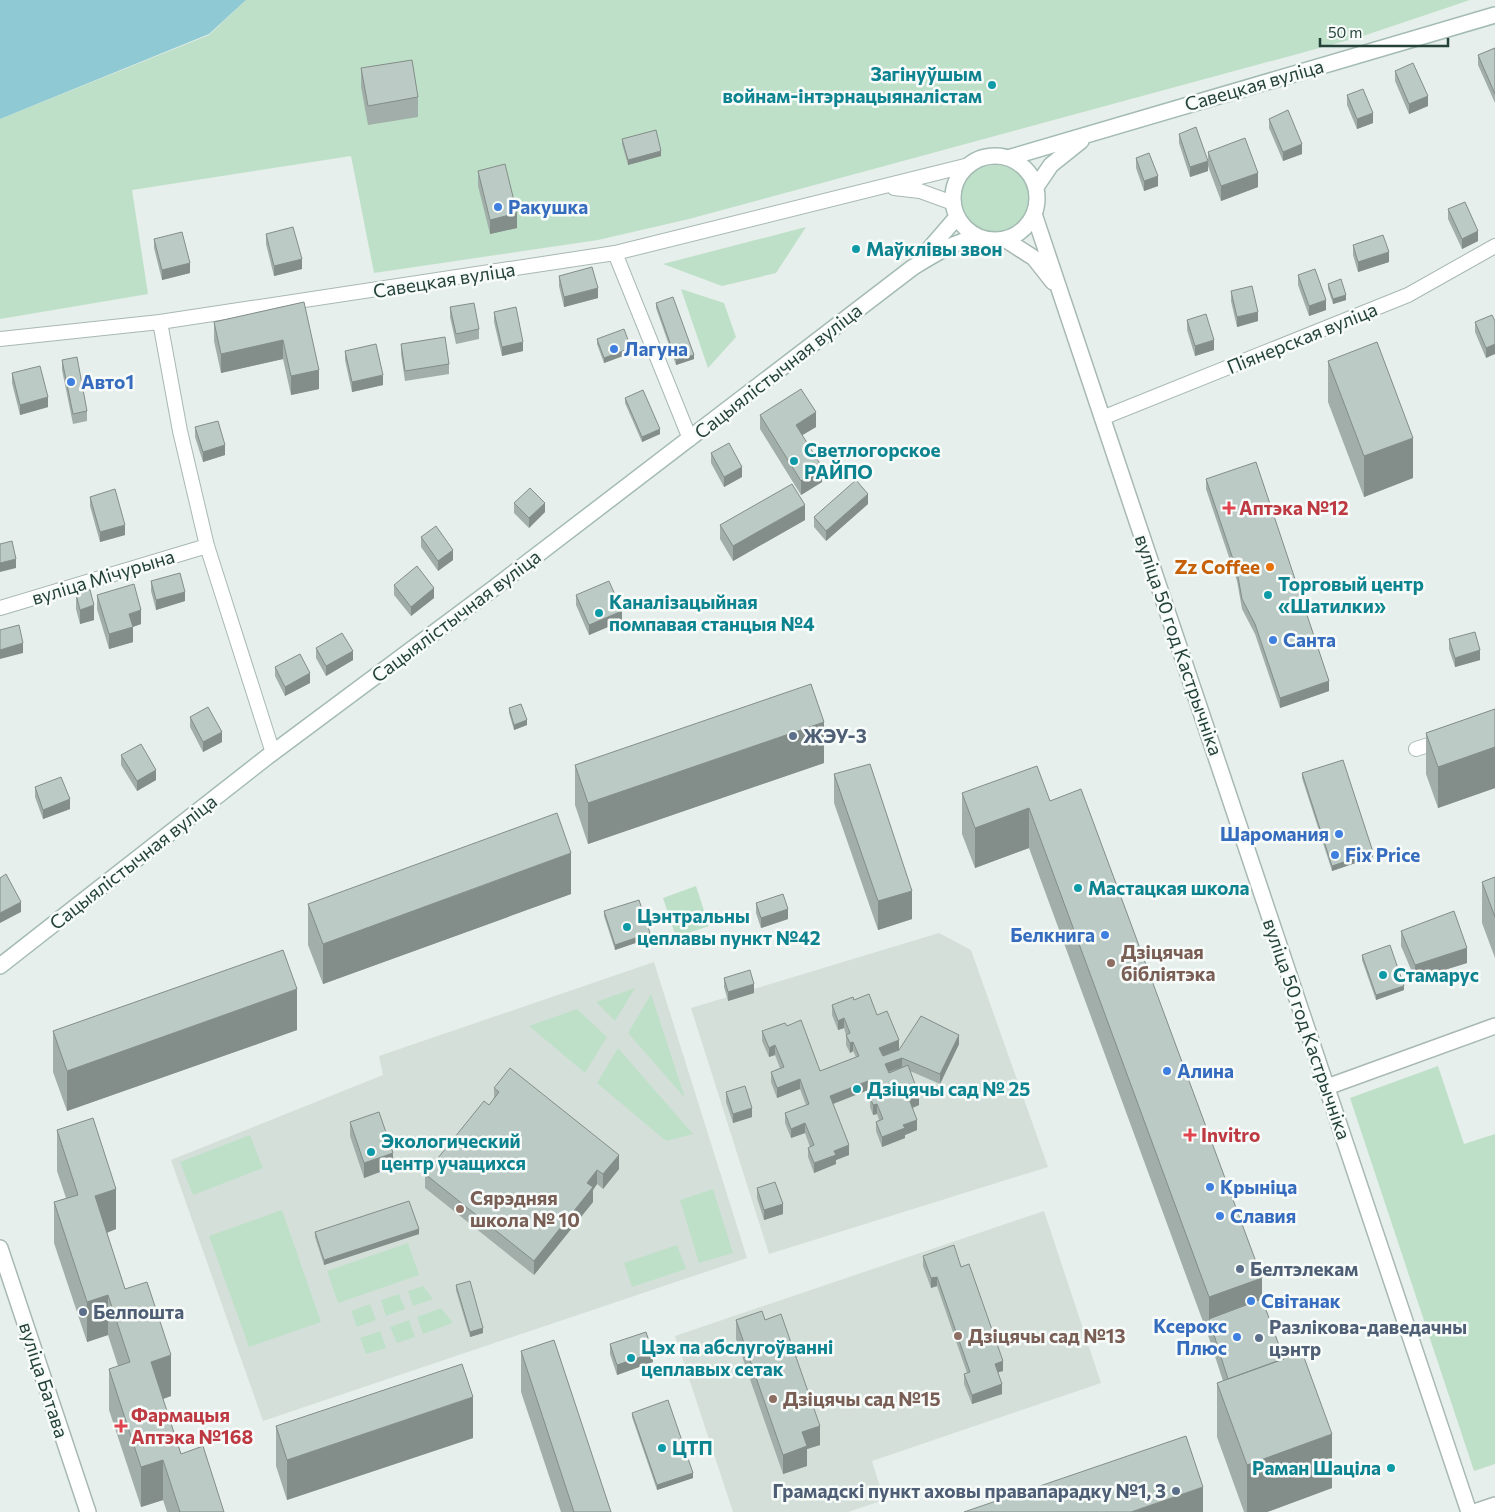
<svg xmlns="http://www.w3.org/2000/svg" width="1495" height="1512" font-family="Commissioner,sans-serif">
  <rect width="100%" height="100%" fill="#e6efeb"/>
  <path fill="#d4dfda" d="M939 933 971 950 1048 1167 769 1254 691 1008Z
    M654 962 747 1258 263 1421 171 1160 383 1075 379 1056Z
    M1044 1211 1101 1383 872 1461 884 1500 848 1512H733L675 1336Z"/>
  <path fill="#bfe0c8" d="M246 0H1470L1360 37 689 219 598 240 374 273 351 156 132 190 148 294 0 319V119L209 35Z
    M961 199a34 34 0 1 1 68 0a34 34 0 1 1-68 0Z
    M806 227 776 273 722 286 663 264Z
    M681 289 724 303 736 337 708 368Z
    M696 886 709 926 676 937 663 898Z
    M635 988 615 1021 596 1002Z
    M651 994 685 1098 628 1033Z
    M577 1009 607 1037 585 1073 529 1026Z
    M618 1048 693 1134 666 1141 597 1083Z
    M1438 1066 1464 1144 1495 1134V1464L1474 1471 1350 1098Z
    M250 1135 263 1168 193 1195 180 1162Z
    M713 1189 733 1253 699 1263 680 1200Z
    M282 1210 321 1322 249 1347 209 1236Z
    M408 1243 419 1275 338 1303 327 1271Z
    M677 1245 686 1269 632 1287 624 1263Z
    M423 1286 433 1299 413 1306 408 1291Z
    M399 1294 405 1309 386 1316 381 1300Z
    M370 1304 376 1320 357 1327 351 1311Z
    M441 1308 453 1323 423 1334 417 1317Z
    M409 1320 415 1337 397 1343 390 1327Z
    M380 1331 386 1348 366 1354 360 1338Z"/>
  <path fill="#8ec9d4" d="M0 0H246L209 34 0 119Z"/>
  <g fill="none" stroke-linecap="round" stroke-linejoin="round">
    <g stroke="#a8b8b2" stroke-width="16">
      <path id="minor" d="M894 188 920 191 953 203
        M615 253 690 439
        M160 322 180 431 207 546 273 753
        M0 339 160 322 615 253 969 165
        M1102 418 1408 295 1495 246
        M0 608 207 546
        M1416 749 1444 740"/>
    </g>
    <g stroke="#a8b8b2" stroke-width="18">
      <path id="tertiary" d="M1034 214 1469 1512
        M1006 240 1034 258 1053 282
        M1327 1087 1495 1026
        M0 1248 88 1512
        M1474 1512 1495 1505"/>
    </g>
    <g stroke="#a4bbb3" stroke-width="18">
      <path id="secondary" d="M953 198a42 42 0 1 1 84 0a42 42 0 1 1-84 0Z
        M1008 158 1495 15
        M1036 187 1051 165 1081 141
        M925 254 957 217
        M0 966 267 757 494 588 912 268C933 255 953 242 978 237"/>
    </g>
    <use href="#minor" stroke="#fff" stroke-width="14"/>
    <use href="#tertiary" stroke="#fff" stroke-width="15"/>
    <use href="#secondary" stroke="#fff" stroke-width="15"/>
  </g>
  <path fill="#a1aea9" d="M1495 48V103L1478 65V55Z
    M361 68 418 97V117L368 125 361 87Z
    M1395 71 1428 106 1409 114 1395 81Z
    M1347 95 1373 123 1357 129 1347 105Z
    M1269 119 1302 154 1283 161 1269 128Z
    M1179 134 1208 171 1190 177 1179 143Z
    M622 139 661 156 628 165 622 144Z
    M1208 152 1258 187 1221 201 1208 166Z
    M1136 158 1158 186 1144 191 1136 168Z
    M478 171 517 228 490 234 478 186Z
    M1448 209 1478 241 1462 249 1448 219Z
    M266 234 302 269 274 276 266 244Z
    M154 239 190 273 162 280 154 248Z
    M1353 245 1389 262 1358 272 1353 255Z
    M1298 275 1326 310 1309 316 1298 285Z
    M559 276 598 298 564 307 559 286Z
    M1328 284 1346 300 1333 304 1328 289Z
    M1231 291 1258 321 1237 327 1231 301Z
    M304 302 319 389 291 395 283 359 221 373 214 341V322Z
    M656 303 694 359 676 365 656 308Z
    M450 307 479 329V339L456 344 450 317Z
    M494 312 523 351 502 356 494 322Z
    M1187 320 1214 350 1195 356 1187 330Z
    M1495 321 1486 358 1475 332V322Z
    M597 339 631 353 604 363 597 344Z
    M401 344 449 364V374L405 381 401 354Z
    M345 351 383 385 352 392 345 360Z
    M62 360 87 411V421L73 424 62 370Z
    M1328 361 1413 478 1364 497 1328 402Z
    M12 373 48 407 20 415 12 383Z
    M625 398 660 434 642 442 625 403Z
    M760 415 816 427 802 435 822 482 801 495 760 429Z
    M195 427 225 455 203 462 195 437Z
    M711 453 742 477 724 487 711 463Z
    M1206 479 1329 691 1280 708 1255 634 1242 609 1237 581 1206 489Z
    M90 497 125 535 100 542 90 506Z
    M514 503 545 512 529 528 514 513Z
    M868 504 826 541 814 527V517Z
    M805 520 733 561 720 539V525Z
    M421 537 453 560 438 571 421 547Z
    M151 581 185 601 156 610 151 591Z
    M394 585 434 598 411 616 394 595Z
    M76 594 94 620 80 624 76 609Z
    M97 595 141 624 133 627V642L109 649 97 609Z
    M576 595 622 621 589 635 576 605Z
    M1449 639 1480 660 1455 667 1449 649Z
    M316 648 353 660 326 676 316 658Z
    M275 667 310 683 285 696 275 676Z
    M509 708 527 725 514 730 509 713Z
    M1495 709V788L1438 808 1426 774V733Z
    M190 717 222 742 203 752 190 727Z
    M121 755 156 780 137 791 121 765Z
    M824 763 588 844 575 805V765Z
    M1302 773 1373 857 1332 871 1302 778Z
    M834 774 912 919 878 930 834 803Z
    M35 787 70 809 43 819 35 797Z
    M962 793 1050 801 1262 1299 1332 1488 1267 1512H1244L1217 1437V1383L1223 1381 1209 1338 1029 848 975 868 962 834Z
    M1495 877V958L1482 923V882Z
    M571 894 323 984 308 945V904Z
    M756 903 788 919 761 928 756 913Z
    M604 911 650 938 615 950 604 916Z
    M1401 931 1467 963 1415 979 1401 946Z
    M1362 955 1404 990 1376 1000 1362 960Z
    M724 978 754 993 728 1001 724 987Z
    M854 1000 877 1015 899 1050 959 1044 940 1084 910 1071 919 1105 913 1108 917 1130 905 1135V1138L882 1147 876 1131V1122L879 1120 877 1114 873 1115 870 1107V1097L871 1096 868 1090 833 1104 849 1155 836 1160V1164L814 1173 808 1157V1148L810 1147 805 1133 791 1138 785 1123V1113L806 1105 800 1089 777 1098 771 1082V1072L780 1068 775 1055 769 1057 762 1041V1031L787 1026 820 1071 856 1057 853 1051 850 1053 846 1045V1035L844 1028 838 1030 832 1015V1005Z
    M297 1030 67 1111 53 1072V1031Z
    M494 1088 619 1169 603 1189 597 1184 593 1190V1202L534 1275 425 1188V1174L489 1105 494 1098Z
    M726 1092 752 1117 733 1123 726 1102Z
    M350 1122 393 1167 364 1178 350 1136Z
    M57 1130 116 1229 107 1233 125 1289 171 1396 163 1399 181 1454 224 1512H167L163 1500 141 1507 109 1410V1369L118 1366 108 1335 87 1342 54 1243V1202L66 1198 57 1171Z
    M757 1188 783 1214 764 1220 757 1198Z
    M315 1232 419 1234 324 1265 315 1237Z
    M923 1256 961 1267 1003 1371 998 1372 1002 1394 972 1404 964 1384V1374L967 1373 937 1286 931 1288 923 1266Z
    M456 1285 483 1333 470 1337 456 1290Z
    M736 1320H765L820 1445 807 1449V1466L783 1474 736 1339Z
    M610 1344 653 1362 617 1375 610 1354Z
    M521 1351 611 1512H561L521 1392Z
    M632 1413 693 1478 657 1490 632 1417Z
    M276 1426 473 1438 287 1500 276 1466Z"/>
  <path fill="#838d89" d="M1428 96V106L1409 114V104Z
    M1373 113V123L1357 129V119Z
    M1302 144V154L1283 161V152Z
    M661 151V156L628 165V160Z
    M1208 161V171L1190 177V167Z
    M1258 173V187L1221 201V186Z
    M1158 176V186L1144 191V181Z
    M517 213V228L490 234V220Z
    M1478 231V241L1462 249V239Z
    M1389 252V262L1358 272V262Z
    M302 259V269L274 276V266Z
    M190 263V273L162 280V270Z
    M598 288V298L564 307V297Z
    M1346 295V300L1333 304V299Z
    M1326 300V310L1309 316V306Z
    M1258 312V321L1237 327V317Z
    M283 340V359L221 373V354Z
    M1214 340V350L1195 356V346Z
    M523 342V351L502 356V347Z
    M1495 344V354L1486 358V348Z
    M631 348V353L604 363V358Z
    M694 355V359L676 365V360Z
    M319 370V389L291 395V376Z
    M383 375V385L352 392V382Z
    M48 397V407L20 415V405Z
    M816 412V427L796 439V425Z
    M660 429V434L642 442V437Z
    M1413 438V478L1364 497V456Z
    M225 445V455L203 462V452Z
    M742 467V477L724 487V477Z
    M822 467V482L801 495V481Z
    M868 494V504L826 541V531Z
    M545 503V512L529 528V518Z
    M805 505V520L733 561V546Z
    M125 525V535L100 542V532Z
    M453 550V560L438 571V561Z
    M16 559V568L0 572V563Z
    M434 588V598L411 616V607Z
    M185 592V601L156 610V600Z
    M94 605V620L80 624V610Z
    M141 610V624L129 628V614Z
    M622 611V621L589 635V625Z
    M133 627V642L109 649V634Z
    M23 643V653L0 659V650Z
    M1480 650V660L1455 667V658Z
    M353 651V660L326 676V666Z
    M310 673V683L285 696V687Z
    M1329 681V691L1280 708V698Z
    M527 720V725L514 730V725Z
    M824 722V763L588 844V803Z
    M222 732V742L203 752V742Z
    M1495 747V788L1438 808V767Z
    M156 770V780L137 791V781Z
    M70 799V809L43 819V810Z
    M1029 808V848L975 868V828Z
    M1373 852V857L1332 871V866Z
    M571 853V894L323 984V944Z
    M912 891V919L878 930V901Z
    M21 902V912L0 923V913Z
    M788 909V919L761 928V918Z
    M650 933V938L615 950V945Z
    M1467 948V963L1415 979V965Z
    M754 984V993L728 1001V992Z
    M1404 986V990L1376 1000V995Z
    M297 989V1030L67 1111V1071Z
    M844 1018V1028L838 1030V1021Z
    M959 1035V1044L940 1084V1074Z
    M899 1040V1050L879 1057V1048Z
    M853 1042V1051L850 1053V1043Z
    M775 1045V1055L769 1057V1048Z
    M902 1058V1067L885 1073V1064Z
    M800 1079V1089L777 1098V1088Z
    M868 1081V1090L830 1105V1096Z
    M919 1095V1105L909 1109V1099Z
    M877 1104V1114L873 1115V1105Z
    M752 1108V1117L733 1123V1114Z
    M917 1120V1130L905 1135V1138L882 1147V1137L903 1125Z
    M805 1123V1133L791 1138V1129Z
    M849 1145V1155L836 1160V1164L814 1173V1163L834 1151Z
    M393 1153V1167L364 1178V1163Z
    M619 1155V1169L603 1189V1174Z
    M597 1170V1184L593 1190V1202L534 1275V1261L587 1183Z
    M116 1189V1229L95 1237V1196Z
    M783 1204V1214L764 1220V1210Z
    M419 1229V1234L324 1265V1260Z
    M937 1277V1286L931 1288V1278Z
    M1262 1278V1318L1209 1319V1297Z
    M108 1295V1335L87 1342V1302Z
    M483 1328V1333L470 1337V1332Z
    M653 1353V1362L617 1375V1365Z
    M171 1355V1396L151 1403V1362Z
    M1003 1361V1371L995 1373V1364Z
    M1002 1384V1394L972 1404V1395Z
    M473 1397V1438L287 1500V1460Z
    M820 1426V1445L807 1449V1466L783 1474V1455L802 1432Z
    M1332 1434V1488L1267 1512H1247V1465Z
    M163 1460V1500L141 1507V1467Z
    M693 1473V1478L657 1490V1485Z
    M1203 1487V1512H1131Z"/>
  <path fill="#bbcac4" stroke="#838d89" d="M1495 48V94L1478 55Z
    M412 60 418 97 368 106 361 68Z
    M1413 63 1428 96 1409 104 1395 71Z
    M1363 89 1373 113 1357 119 1347 95Z
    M1288 110 1302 144 1283 152 1269 119Z
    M1196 127 1208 161 1190 167 1179 134Z
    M656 130 661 151 628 160 622 139Z
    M1245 138 1258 173 1221 186 1208 152Z
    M1149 153 1158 176 1144 181 1136 158Z
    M505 164 517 213 490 220 478 171Z
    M1465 202 1478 231 1462 239 1448 209Z
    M293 227 302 259 274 266 266 234Z
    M182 232 190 263 162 270 154 239Z
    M1383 235 1389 252 1358 262 1353 245Z
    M592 267 598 288 564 297 559 276Z
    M1315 269 1326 300 1309 306 1298 275Z
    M1341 279 1346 295 1333 299 1328 284Z
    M1252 286 1258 312 1237 317 1231 291Z
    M673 297 694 355 676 360 656 303Z
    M304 302 319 370 291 376 283 340 221 354 214 322Z
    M474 303 479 329 456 334 450 307Z
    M516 307 523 342 502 347 494 312Z
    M1206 314 1214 340 1195 346 1187 320Z
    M1492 315 1495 321V344L1486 348 1475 322Z
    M624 329 631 348 604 358 597 339Z
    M445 337 449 364 405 371 401 344Z
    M1377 342 1413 438 1364 456 1328 361Z
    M376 344 383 375 352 382 345 351Z
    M77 357 87 411 73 414 62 360Z
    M40 366 48 397 20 405 12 373Z
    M801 389 816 412 796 425 822 467 801 481 760 415Z
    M643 390 660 429 642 437 625 398Z
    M218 421 225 445 203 452 195 427Z
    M729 443 742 467 724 477 711 453Z
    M1256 462 1329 681 1280 698 1255 624 1242 599 1237 571 1206 479Z
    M856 480 868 494 826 531 814 517Z
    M792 484 805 505 733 546 720 525Z
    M530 488 545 503 529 518 514 503Z
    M115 489 125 525 100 532 90 497Z
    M436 526 453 550 438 561 421 537Z
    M12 541 16 559 0 563V544Z
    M417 566 434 588 411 607 394 585Z
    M180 573 185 592 156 600 151 581Z
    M609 581 622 611 589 625 576 595Z
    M134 584 141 610 129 614 133 627 109 634 97 595Z
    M90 590 94 605 80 610 76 594Z
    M19 625 23 643 0 650V630Z
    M1475 632 1480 650 1455 658 1449 639Z
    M342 633 353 651 326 666 316 648Z
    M300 654 310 673 285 687 275 667Z
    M811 684 824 722 588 803 575 765Z
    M521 704 527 720 514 725 509 708Z
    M208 707 222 732 203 742 190 717Z
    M1495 709V747L1438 767 1426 733Z
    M141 744 156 770 137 781 121 755Z
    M1343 760 1373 852 1332 866 1302 773Z
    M870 764 912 891 878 901 834 774Z
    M1037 766 1050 801 1081 789 1262 1278 1209 1297 1029 808 975 828 962 793Z
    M61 777 70 799 43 810 35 787Z
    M557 813 571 853 323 944 308 904Z
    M6 874 21 902 0 913V878Z
    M1495 877V917L1482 882Z
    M783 894 788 909 761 918 756 903Z
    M639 900 650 933 615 945 604 911Z
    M1454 911 1467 948 1415 965 1401 931Z
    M1390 945 1404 986 1376 995 1362 955Z
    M283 950 297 989 67 1071 53 1031Z
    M750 970 754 984 728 992 724 978Z
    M869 994 877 1015 887 1011 899 1040 879 1048 883 1056 899 1050 921 1016 959 1035 940 1074 902 1058 885 1064 889 1073 908 1065 919 1095 909 1099 917 1120 903 1125 905 1128 882 1137 876 1122 883 1119 877 1104 873 1105 870 1097 874 1095 868 1081 830 1096 849 1145 834 1151 836 1155 814 1163 808 1148 814 1145 805 1123 791 1129 785 1113 809 1104 800 1079 777 1088 771 1072 784 1067 775 1045 769 1048 762 1031 785 1023 787 1026 801 1020 820 1071 859 1056 853 1042 850 1043 846 1035 850 1033 844 1018 838 1021 832 1005 853 997 854 1000Z
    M510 1068 619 1155 603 1174 597 1170 587 1183 593 1187 534 1261 425 1174 484 1101 489 1105 499 1092 494 1088Z
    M745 1086 752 1108 733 1114 726 1092Z
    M379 1112 393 1153 364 1163 350 1122Z
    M93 1118 116 1189 95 1196 125 1289 147 1282 171 1355 151 1362 181 1454 203 1446 224 1512H180L163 1460 141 1467 109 1369 130 1362 108 1295 87 1302 54 1202 78 1195 57 1130Z
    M775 1182 783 1204 764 1210 757 1188Z
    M409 1201 419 1229 324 1260 315 1232Z
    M954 1245 961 1267 969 1264 1003 1361 995 1364 1002 1384 972 1395 964 1374 970 1372 937 1277 931 1278 923 1256Z
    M470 1281 483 1328 470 1332 456 1285Z
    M1262 1299 1284 1359 1228 1379 1209 1319Z
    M762 1311 765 1320 781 1314 820 1426 802 1432 807 1446 783 1455 736 1320Z
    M646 1332 653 1353 617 1365 610 1344Z
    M554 1340 611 1512H574L521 1351Z
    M1302 1352 1332 1434 1247 1465 1217 1383Z
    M462 1364 473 1397 287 1460 276 1426Z
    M668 1400 693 1473 657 1485 632 1413Z
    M1186 1436 1203 1487 1131 1512H964Z"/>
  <g fill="#0f9aa8" stroke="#f7fbf9" stroke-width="2">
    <circle cx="992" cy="85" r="5"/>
    <circle cx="856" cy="249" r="5"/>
    <circle cx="794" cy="461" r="5"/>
    <circle cx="1268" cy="595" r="5"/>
    <circle cx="599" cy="613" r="5"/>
    <circle cx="1078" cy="888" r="5"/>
    <circle cx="627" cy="927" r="5"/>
    <circle cx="1383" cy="975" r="5"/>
    <circle cx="857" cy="1089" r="5"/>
    <circle cx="371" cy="1152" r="5"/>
    <circle cx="631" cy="1358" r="5"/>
    <circle cx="662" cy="1448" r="5"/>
    <circle cx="1391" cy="1468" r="5"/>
  </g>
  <g fill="#3f7fe0" stroke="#f7fbf9" stroke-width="2">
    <circle cx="498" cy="207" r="5"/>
    <circle cx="614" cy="349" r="5"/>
    <circle cx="71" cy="382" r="5"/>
    <circle cx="1273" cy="640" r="5"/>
    <circle cx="1339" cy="834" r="5"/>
    <circle cx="1335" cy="855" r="5"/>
    <circle cx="1105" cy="935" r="5"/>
    <circle cx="1167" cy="1071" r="5"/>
    <circle cx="1210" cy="1187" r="5"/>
    <circle cx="1220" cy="1216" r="5"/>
    <circle cx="1251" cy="1301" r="5"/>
    <circle cx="1237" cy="1337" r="5"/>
  </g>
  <g fill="#e0444e" stroke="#f7fbf9" stroke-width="2">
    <path d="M1226.5 500.5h5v5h5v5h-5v5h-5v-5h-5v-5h5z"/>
    <path d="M1187.5 1127.5h5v5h5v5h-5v5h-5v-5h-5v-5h5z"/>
    <path d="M118.5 1418.5h5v5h5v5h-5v5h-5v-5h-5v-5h5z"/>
  </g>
  <circle fill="#e8710a" stroke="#f7fbf9" stroke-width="2" cx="1270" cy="567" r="5"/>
  <g fill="#5c6f8a" stroke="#f7fbf9" stroke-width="2">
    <circle cx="793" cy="736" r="5"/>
    <circle cx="1240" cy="1269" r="5"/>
    <circle cx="83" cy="1312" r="5"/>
    <circle cx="1259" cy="1338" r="5"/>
    <circle cx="1176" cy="1491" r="5"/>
  </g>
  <g fill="#8d6e63" stroke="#f7fbf9" stroke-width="2">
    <circle cx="1111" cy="963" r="5"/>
    <circle cx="460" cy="1209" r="5"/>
    <circle cx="958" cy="1336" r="5"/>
    <circle cx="773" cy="1399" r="5"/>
  </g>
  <g text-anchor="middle" stroke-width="5" stroke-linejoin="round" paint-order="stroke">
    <g font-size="19" font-weight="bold" fill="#0d838f" stroke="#f7fbf9" text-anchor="start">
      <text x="982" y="81" text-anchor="end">Загінуўшым<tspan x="982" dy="22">войнам-інтэрнацыяналістам</tspan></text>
      <text x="866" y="256">Маўклівы звон</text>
      <text x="804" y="457">Светлогорское<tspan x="804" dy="22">РАЙПО</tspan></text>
      <text x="1278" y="591">Торговый центр<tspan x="1278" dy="22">«Шатилки»</tspan></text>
      <text x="609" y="609">Каналізацыйная<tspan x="609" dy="22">помпавая станцыя №4</tspan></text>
      <text x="1088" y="895">Мастацкая школа</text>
      <text x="637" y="923">Цэнтральны<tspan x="637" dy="22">цеплавы пункт №42</tspan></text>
      <text x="1393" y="982">Стамарус</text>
      <text x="867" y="1096">Дзіцячы сад № 25</text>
      <text x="381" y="1148">Экологический<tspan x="381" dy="22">центр учащихся</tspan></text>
      <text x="641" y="1354">Цэх па абслугоўванні<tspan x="641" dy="22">цеплавых сетак</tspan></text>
      <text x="672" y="1455">ЦТП</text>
      <text x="1381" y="1475" text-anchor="end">Раман Шаціла</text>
    </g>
    <g font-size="19" fill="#24423a" stroke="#f7fbf9">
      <text transform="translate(1254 85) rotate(-16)" y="7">Савецкая вуліца</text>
      <text transform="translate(444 280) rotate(-9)" y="7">Савецкая вуліца</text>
      <text transform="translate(1302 338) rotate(-22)" y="7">Піянерская вуліца</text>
      <text transform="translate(778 371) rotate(-38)" y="7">Сацыялістычная вуліца</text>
      <text transform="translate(103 577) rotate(-17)" y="7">вуліца Мічурына</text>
      <text transform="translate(456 616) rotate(-37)" y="7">Сацыялістычная вуліца</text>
      <text transform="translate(1179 645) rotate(71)" y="7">вуліца 50 год Кастрычніка</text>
      <text transform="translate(133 862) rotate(-38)" y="7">Сацыялістычная вуліца</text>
      <text transform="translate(1307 1029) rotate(71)" y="7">вуліца 50 год Кастрычніка</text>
      <text transform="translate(44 1380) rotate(72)" y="7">вуліца Батава</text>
    </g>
    <g font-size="19" font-weight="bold" fill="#366cbe" stroke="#f7fbf9" text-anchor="start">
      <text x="508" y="214">Ракушка</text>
      <text x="624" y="356">Лагуна</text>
      <text x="81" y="389">Авто1</text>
      <text x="1283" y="647">Санта</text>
      <text x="1329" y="841" text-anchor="end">Шаромания</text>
      <text x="1345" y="862">Fix Price</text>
      <text x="1095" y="942" text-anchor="end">Белкнига</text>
      <text x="1177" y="1078">Алина</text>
      <text x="1220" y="1194">Крыніца</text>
      <text x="1230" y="1223">Славия</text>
      <text x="1261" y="1308">Світанак</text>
      <text x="1227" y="1333" text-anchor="end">Ксерокс<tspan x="1227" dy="22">Плюс</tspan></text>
    </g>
    <g font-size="19" font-weight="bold" fill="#be3a42" stroke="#f7fbf9" text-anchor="start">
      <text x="1239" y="515">Аптэка №12</text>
      <text x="1201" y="1142">Invitro</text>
      <text x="131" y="1422">Фармацыя<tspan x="131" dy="22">Аптэка №168</tspan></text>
    </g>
    <g font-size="19" font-weight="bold" fill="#c56008" stroke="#f7fbf9" text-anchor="end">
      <text x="1260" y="574">Zz Coffee</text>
    </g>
    <g font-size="19" font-weight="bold" fill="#4e5e75" stroke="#f7fbf9" text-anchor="start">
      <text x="803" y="743">ЖЭУ-3</text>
      <text x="1250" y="1276">Белтэлекам</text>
      <text x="93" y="1319">Белпошта</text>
      <text x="1269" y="1334">Разлікова-даведачны<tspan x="1269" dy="22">цэнтр</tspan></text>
      <text x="1166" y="1498" text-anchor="end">Грамадскі пункт аховы правапарадку №1, 3</text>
    </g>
    <g font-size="19" font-weight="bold" fill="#785e54" stroke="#f7fbf9" text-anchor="start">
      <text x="1121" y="959">Дзіцячая<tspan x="1121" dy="22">бібліятэка</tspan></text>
      <text x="470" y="1205">Сярэдняя<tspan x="470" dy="22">школа № 10</tspan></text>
      <text x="968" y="1343">Дзіцячы сад №13</text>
      <text x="783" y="1406">Дзіцячы сад №15</text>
    </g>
  </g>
  <path d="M1320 38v8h128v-8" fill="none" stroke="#24423a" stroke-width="2.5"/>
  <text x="1328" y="38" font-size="15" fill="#24423a" stroke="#f7fbf9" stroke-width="4" paint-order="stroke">50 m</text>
</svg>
